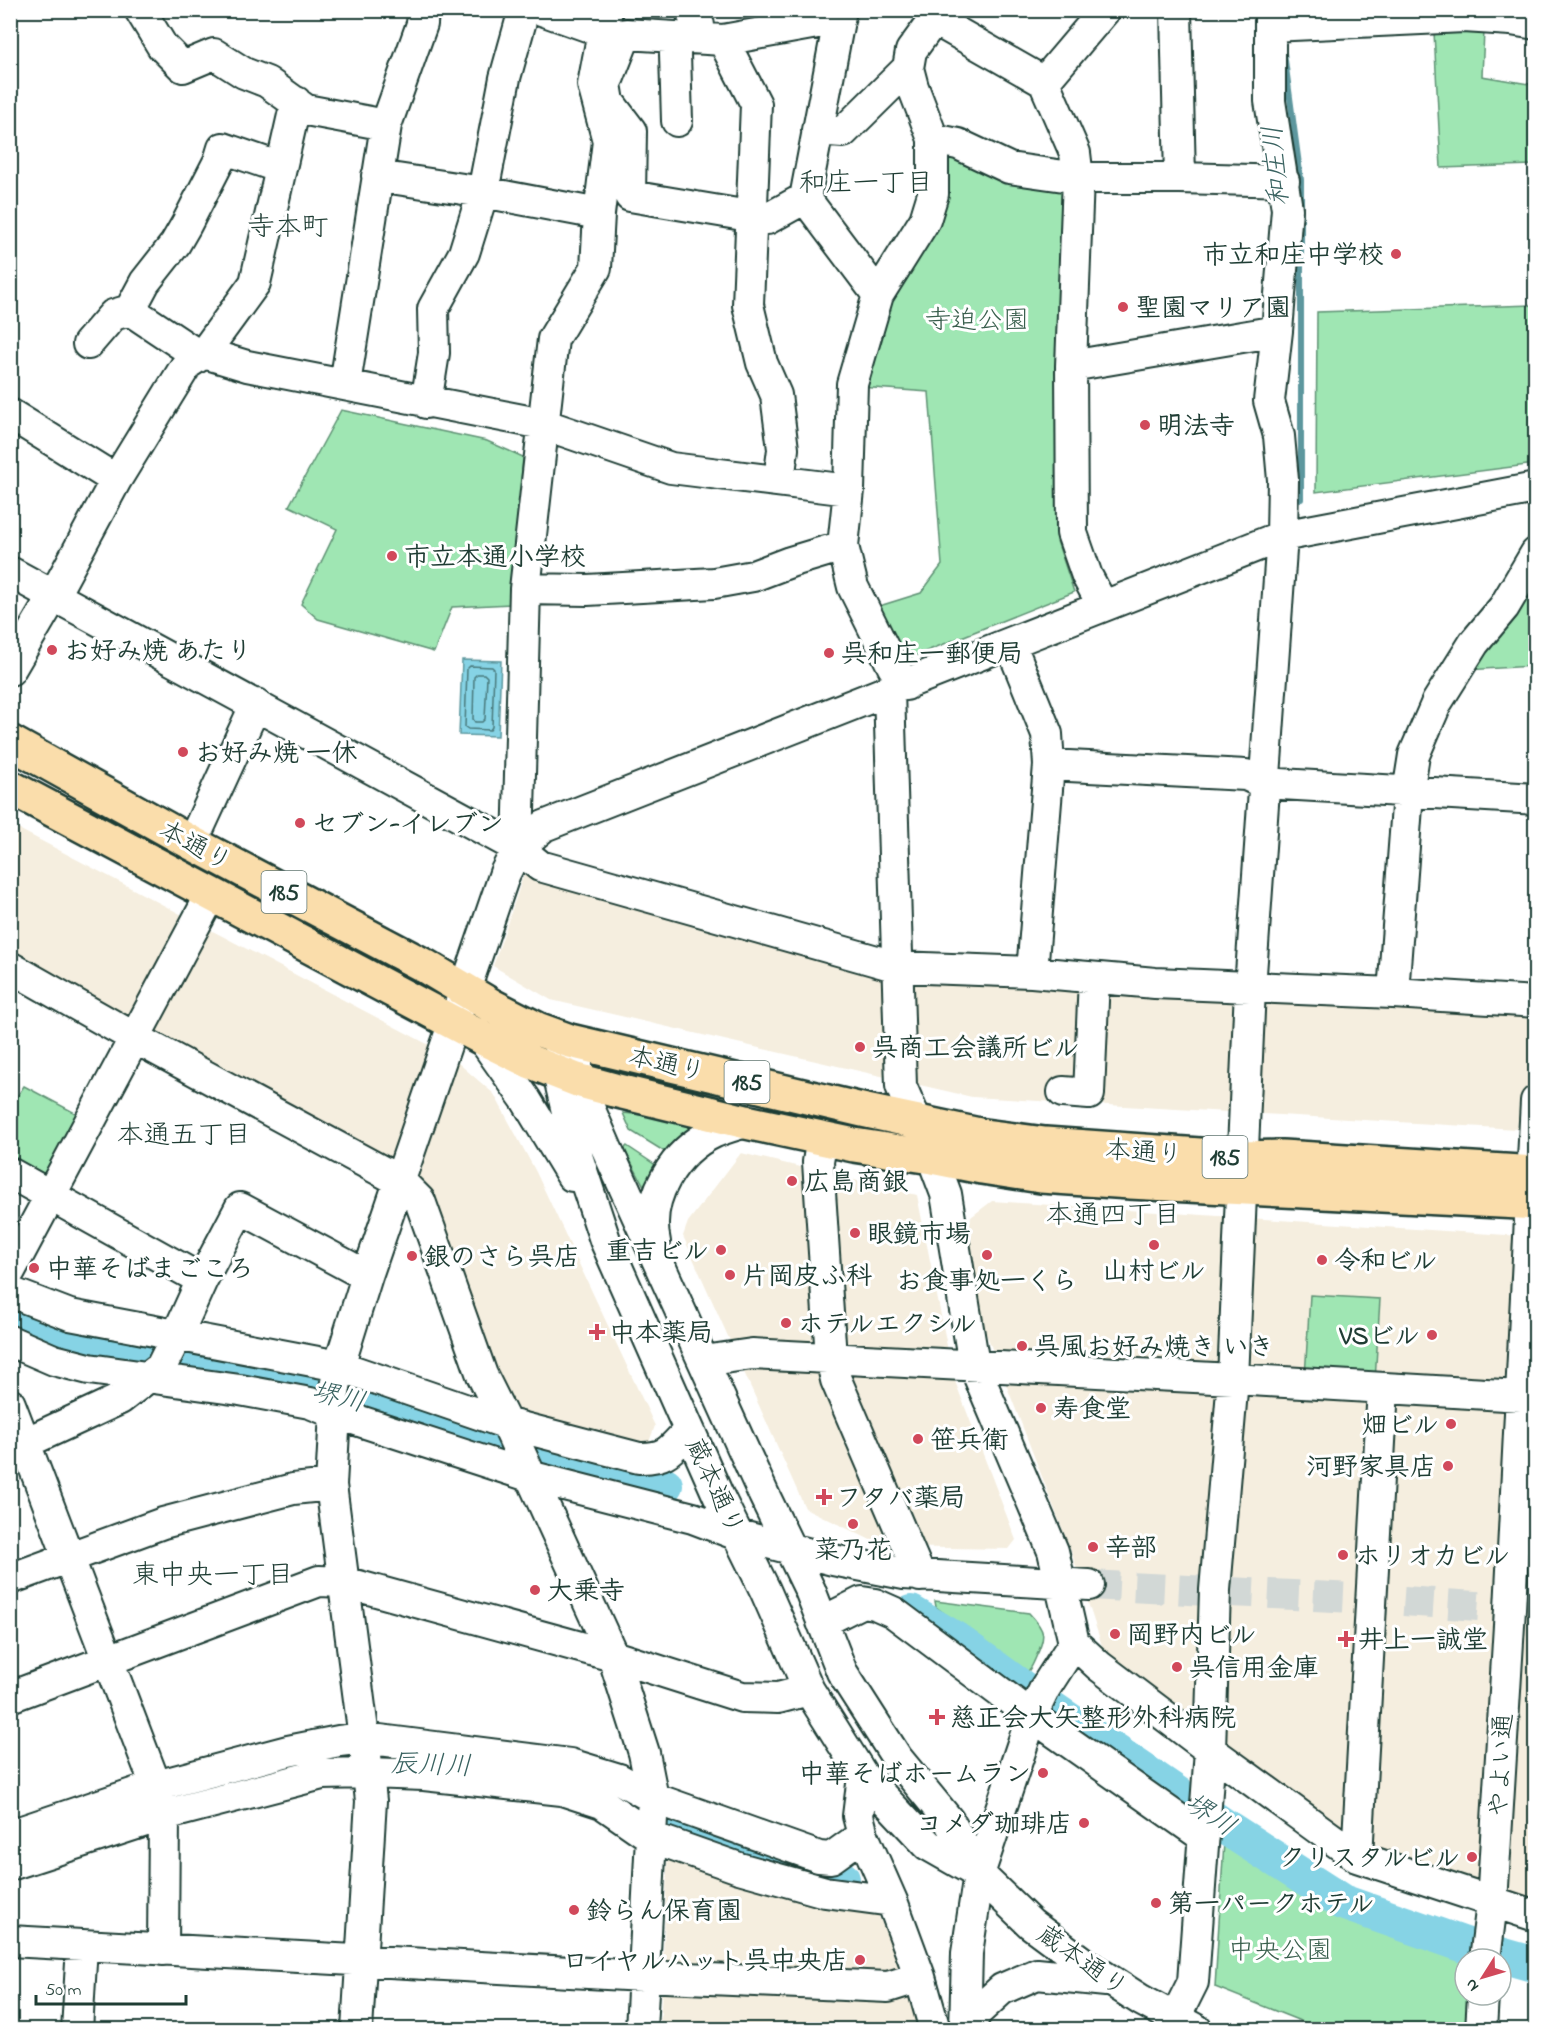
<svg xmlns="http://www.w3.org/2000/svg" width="1546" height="2040" font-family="'Indie Flower','Klee One',sans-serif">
  <rect width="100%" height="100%" fill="#fff"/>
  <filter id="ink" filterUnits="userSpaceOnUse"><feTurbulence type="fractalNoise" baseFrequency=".0167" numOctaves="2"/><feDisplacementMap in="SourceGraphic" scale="12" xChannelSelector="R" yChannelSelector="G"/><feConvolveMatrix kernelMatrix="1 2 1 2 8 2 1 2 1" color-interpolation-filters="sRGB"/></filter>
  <g filter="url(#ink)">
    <path fill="#f5eedf" d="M15 827 450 1056 494 1094 536 1172 655 1426 646 1450 508 1419 422 1189 11 970 10 828Z
      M525 871 894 971 1535 1008V1130L972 1097 551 1000 493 966Z
      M741 1153 917 1195 953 1376 1016 1540 1009 1549 885 1547 805 1508 683 1236 688 1222Z
      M992 1201 1535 1237V1906L1368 1853 1108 1664 1071 1551 984 1328 969 1230 971 1217Z
      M668 1850 873 1903 915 2000 916 2029 660 2030Z"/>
    <path fill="#9fe6b3" stroke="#5f9274" stroke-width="1.5" d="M1484 31 1482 76 1535 85V165L1441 168 1434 32Z
      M951 150 1069 183 1057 541 1074 592 904 660 873 608 921 593 942 565 929 392 860 387 889 296 938 218Z
      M1535 305V464L1316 492 1317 312Z
      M341 410 487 441 523 457 511 604 452 607 434 652 318 619 301 604 337 529 289 506Z
      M1535 582V666L1467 670Z
      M24 1086 79 1115 42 1181 11 1164 10 1107Z
      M623 1113 663 1117 701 1132 670 1155 631 1131Z
      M627 1146 663 1170 650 1197 624 1149Z
      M1310 1295 1380 1299 1375 1381 1305 1377Z
      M935 1601 1029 1613C1046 1631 1046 1636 1036 1657 1033 1664 1031 1669 1025 1674L936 1607Z
      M1224 1842 1338 1914 1465 1962V1995H1471L1466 2029 1323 2030 1215 1987Z"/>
    <path fill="#86d3e5" stroke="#5d979e" stroke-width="1.5" d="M462 660 501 661 498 736 459 735Z"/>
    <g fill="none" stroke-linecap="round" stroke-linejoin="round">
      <path stroke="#48797b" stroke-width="1.5" d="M470 666 492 667 494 669 492 727 490 730 468 729 465 727 467 669Z
        M477 674H484L487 677 485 719 482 722H475L473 719 474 677Z"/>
      <path stroke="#5d979e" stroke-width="6" d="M1284 53 1301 180V499"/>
      <path stroke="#86d3e5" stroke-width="36" d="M10 1317 69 1339 141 1358 222 1371 352 1396 430 1427 536 1456 665 1485
        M911 1613 956 1640 1029 1693 1227 1828 1342 1902 1465 1945 1536 1965
        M639 1799 679 1823 796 1869 842 1879"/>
      <path stroke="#d2d8d6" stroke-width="30" stroke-dasharray="30 15" stroke-linecap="butt" d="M1089 1585 1373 1599 1536 1610"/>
      <g stroke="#1f3d34" stroke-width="34">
        <path id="minor" d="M140 10 162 46 183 67 214 54 244 73 267 82 306 110 386 125
          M542 10 604 32
          M690 10 699 25 698 38
          M841 10 805 198 878 295
          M935 20 1044 82 1075 153 1078 178 1071 366 1072 533 1087 576 1103 606
          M1271 26 1464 17 1511 20 1536 24
          M723 40 756 104 748 305 762 363 776 395 783 449 779 481
          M609 77 626 34 723 40 839 19
          M1044 82 1105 10
          M607 90 609 102 631 131 630 196 767 219 805 198
          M677 121 675 54 676 42 682 37
          M817 130 843 132 908 68
          M933 139 958 144 1009 168 1078 178H1180L1176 10
          M377 176 483 192 599 214
          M1180 178 1284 181
          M130 310 199 356
          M88 344 113 315 130 310 145 282 175 244 186 225 219 161 223 148 281 168
          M204 353 255 283 296 102
          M1071 366 1277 331
          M345 384 386 125 422 24 423 10
          M426 403 434 353 433 309 464 253 483 192 505 78 524 10
          M10 414 116 480
          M10 572 518 848 540 866 898 967 1032 972 1155 983 1393 993 1536 1002
          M525 589 587 590 714 583 753 576 790 562 843 546
          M1010 643 1047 734 1049 765 1032 972
          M10 670 54 595 116 480 187 364 204 353 247 366 543 424 671 468 849 490
          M906 685 893 667 853 587 843 546 849 490 852 384 878 295 925 220 933 194V139L913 87 908 68 911 51 941 10
          M889 691 901 1086 932 1157 946 1194 974 1365 1053 1551 1074 1643 1045 1688 1033 1713 979 1874 967 1953 965 2030
          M1049 765 1246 775 1263 783 1536 799
          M192 843 256 704
          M518 848 525 589 553 339 596 268 599 214 608 141 593 85 607 10
          M10 967 135 1038 400 1181 420 1201 482 1375 511 1433 613 1656 644 1753 653 1798 641 2030
          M1393 993 1408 793 1414 755 1437 702 1474 643 1504 607 1536 553
          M482 1038 526 1100 572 1176
          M559 1051 558 1073 578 1159 605 1240 718 1495 765 1590 809 1690 863 1776 928 1845 979 1874 1031 1924 1085 1964 1141 2000 1197 2030
          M577 1062V1080L606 1147 764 1495 810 1590 842 1672 897 1758 949 1821 979 1874
          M1063 1092 1089 1094 1094 978
          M822 1138 818 1162 831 1358 836 1380 920 1576
          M10 1173 202 1280
          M655 1242C645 1198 674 1151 715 1132 725 1128 735 1125 746 1122
          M10 1271 211 895
          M10 1292 70 1315 339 1366 505 1423 639 1458C667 1459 671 1449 689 1430
          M10 1341 54 1360 89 1369 240 1390 310 1403 335 1413 529 1476 693 1518 738 1535 833 1560 904 1574 1089 1585
          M704 1361 752 1354 1233 1379 1536 1397
          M10 1404 156 1786 164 1815 163 1950
          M10 1450 120 1399 161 1367 177 1335 202 1280 240 1208 367 1276
          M10 1579 163 1523 293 1489 331 1485
          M822 1622 862 1602 875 1604 893 1612 1032 1716 1204 1837
          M1074 1643 1099 1666 1210 1750 1357 1857 1536 1916
          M10 1697 319 1581 344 1582 613 1656 742 1697 778 1698 809 1690
          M863 1776 858 1816 863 1835 892 1901 920 1977 935 2030
          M10 1835 156 1786 288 1751 339 1741 364 1738 570 1764 619 1779 653 1798 819 1857 831 1858 863 1835
          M1357 1857 1383 1388
          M10 1865 164 1815 322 1774 368 1773 424 1775 562 1790 602 1803 651 1837 739 1868 825 1892 892 1901
          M10 1941 643 1976 888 1987 920 1977
          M1485 1959 1492 1903 1510 1609 1536 1101
          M77 2030 82 1946
          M357 2030 371 1801 364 1738 331 1485 335 1413 333 1399 339 1366 367 1276 505 873 518 848 544 826 1282 536 1536 488
          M965 2030 978 2011 1002 1989 1037 1974 1106 1981
          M1169 2030 1193 1982 1210 1750 1215 1590 1233 1379 1250 988 1282 536 1283 480 1279 436 1269 401 1277 331 1287 209 1270 101V10
          M1481 2030 1483 1995"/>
      </g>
      <g stroke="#1f3d34" stroke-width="38">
        <path id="highway" d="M10 742 192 843 425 966 492 1006 537 1029 570 1041 862 1110 984 1136 1045 1144 1242 1158 1282 1157 1536 1173
          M10 787 482 1038 531 1062 577 1080 614 1090 746 1122 854 1145 932 1157 982 1167 1041 1176 1130 1182 1536 1203"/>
      </g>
      <use href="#minor" stroke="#fff" stroke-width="30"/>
      <use href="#highway" stroke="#faddab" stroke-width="33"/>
    </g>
  </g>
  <g fill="#d1495b" stroke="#fff" stroke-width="2">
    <circle cx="1396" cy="254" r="6"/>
    <circle cx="1123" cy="307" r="6"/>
    <circle cx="1145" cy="425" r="6"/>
    <circle cx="392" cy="556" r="6"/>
    <circle cx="52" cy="650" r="6"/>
    <circle cx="829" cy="653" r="6"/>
    <circle cx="183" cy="752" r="6"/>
    <circle cx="300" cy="823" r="6"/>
    <circle cx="860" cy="1047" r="6"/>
    <circle cx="792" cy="1181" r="6"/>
    <circle cx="855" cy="1233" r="6"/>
    <circle cx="1154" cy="1245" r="6"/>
    <circle cx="721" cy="1250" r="6"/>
    <circle cx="987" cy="1255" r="6"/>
    <circle cx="412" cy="1256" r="6"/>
    <circle cx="1322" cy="1260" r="6"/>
    <circle cx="34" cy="1268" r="6"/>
    <circle cx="730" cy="1275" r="6"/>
    <circle cx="786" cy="1323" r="6"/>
    <path d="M594 1323h6v6h6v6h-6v6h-6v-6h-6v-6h6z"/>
    <circle cx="1432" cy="1335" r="6"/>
    <circle cx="1022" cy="1346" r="6"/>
    <circle cx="1041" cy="1408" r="6"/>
    <circle cx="1451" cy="1424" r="6"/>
    <circle cx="918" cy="1439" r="6"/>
    <circle cx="1448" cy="1466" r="6"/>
    <path d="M821 1488h6v6h6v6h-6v6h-6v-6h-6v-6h6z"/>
    <circle cx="853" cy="1524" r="6"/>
    <circle cx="1093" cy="1547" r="6"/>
    <circle cx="1343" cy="1555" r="6"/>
    <circle cx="535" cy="1590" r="6"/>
    <circle cx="1115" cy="1634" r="6"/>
    <path d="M1343 1630h6v6h6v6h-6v6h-6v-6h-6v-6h6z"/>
    <circle cx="1177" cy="1667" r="6"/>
    <path d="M934 1708h6v6h6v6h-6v6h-6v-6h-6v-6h6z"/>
    <circle cx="1043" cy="1773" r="6"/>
    <circle cx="1084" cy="1823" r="6"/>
    <circle cx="1472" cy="1857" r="6"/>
    <circle cx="1156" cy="1903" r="6"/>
    <circle cx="574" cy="1910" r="6"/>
    <circle cx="860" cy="1960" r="6"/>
  </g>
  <g text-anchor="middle" stroke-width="6" stroke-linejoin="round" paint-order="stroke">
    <g fill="#fff" stroke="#627771" stroke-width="1.5">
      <rect x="261.5" y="871" width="45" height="42" rx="4.5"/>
      <rect x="724.5" y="1061" width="45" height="42" rx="4.5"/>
      <rect x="1202.5" y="1136" width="45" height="42" rx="4.5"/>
    </g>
    <g font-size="24" font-weight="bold" fill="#1f3d34">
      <text x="284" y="900">185</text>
      <text x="747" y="1090">185</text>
      <text x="1225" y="1165">185</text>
    </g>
    <g font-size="26" font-weight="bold" fill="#1f3d34" stroke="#fff" text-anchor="start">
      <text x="1384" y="263" text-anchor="end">市立和庄中学校</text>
      <text x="1135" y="316">聖園マリア園</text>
      <text x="1157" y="434">明法寺</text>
      <text x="404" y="565">市立本通小学校</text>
      <text x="64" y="659">お好み焼 あたり</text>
      <text x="841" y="662">呉和庄一郵便局</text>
      <text x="195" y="761">お好み焼 一休</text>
      <text x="312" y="832">セブン-イレブン</text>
      <text x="872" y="1056">呉商工会議所ビル</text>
      <text x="804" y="1190">広島商銀</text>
      <text x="867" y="1242">眼鏡市場</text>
      <text x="709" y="1259" text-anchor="end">重吉ビル</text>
      <text x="424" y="1265">銀のさら呉店</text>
      <text x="1334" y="1269">令和ビル</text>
      <text x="46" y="1277">中華そばまごころ</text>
      <text x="1154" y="1279" text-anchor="middle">山村ビル</text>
      <text x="742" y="1284">片岡皮ふ科</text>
      <text x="987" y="1289" text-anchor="middle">お食事処一くら</text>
      <text x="798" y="1332">ホテルエクシル</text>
      <text x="609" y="1341">中本薬局</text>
      <text x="1420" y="1344" text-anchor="end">VSビル</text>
      <text x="1034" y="1355">呉風お好み焼き いき</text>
      <text x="1053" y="1417">寿食堂</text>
      <text x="1439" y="1433" text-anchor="end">畑ビル</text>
      <text x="930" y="1448">笹兵衛</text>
      <text x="1436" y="1475" text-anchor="end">河野家具店</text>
      <text x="836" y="1506">フタバ薬局</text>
      <text x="1105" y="1556">辛部</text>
      <text x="853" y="1558" text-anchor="middle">菜乃花</text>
      <text x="1355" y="1564">ホリオカビル</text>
      <text x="547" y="1599">大乗寺</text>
      <text x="1127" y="1643">岡野内ビル</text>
      <text x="1358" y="1648">井上一誠堂</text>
      <text x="1189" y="1676">呉信用金庫</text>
      <text x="950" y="1726">慈正会大矢整形外科病院</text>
      <text x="1031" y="1782" text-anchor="end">中華そばホームラン</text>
      <text x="1072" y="1832" text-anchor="end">コメダ珈琲店</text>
      <text x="1460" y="1866" text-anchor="end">クリスタルビル</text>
      <text x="1168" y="1912">第一パークホテル</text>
      <text x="586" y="1919">鈴らん保育園</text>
      <text x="848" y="1969" text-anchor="end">ロイヤルハット呉中央店</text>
    </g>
    <g font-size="26" fill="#395f4d" stroke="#fff">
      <text x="977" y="328">寺迫公園</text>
      <text x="1280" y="1958">中央公園</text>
    </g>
    <g font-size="26" fill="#1f3d34" stroke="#fff">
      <text transform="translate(196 845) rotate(28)" y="9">本通り</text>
      <text transform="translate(667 1063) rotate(13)" y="9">本通り</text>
      <text transform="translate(1144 1151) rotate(4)" y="9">本通り</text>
      <text transform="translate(716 1486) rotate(65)" y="9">蔵本通り</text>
      <text transform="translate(1500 1765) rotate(-87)" y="9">やよい通</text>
      <text transform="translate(1083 1960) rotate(35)" y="9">蔵本通り</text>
    </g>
    <g font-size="27" font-style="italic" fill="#396260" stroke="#fff">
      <text transform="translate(1275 166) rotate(-95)" y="9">和庄川</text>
      <text transform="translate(339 1396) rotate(14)" y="9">堺川</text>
      <text transform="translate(431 1764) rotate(2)" y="9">辰川川</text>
      <text transform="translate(1211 1814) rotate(34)" y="9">堺川</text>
    </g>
    <g font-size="27" fill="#1f3d34" stroke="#fff">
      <text x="866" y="191">和庄一丁目</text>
      <text x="288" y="235">寺本町</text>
      <text x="184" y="1143">本通五丁目</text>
      <text x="1113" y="1223">本通四丁目</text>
      <text x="213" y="1583">東中央一丁目</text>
    </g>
  </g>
  <rect width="1546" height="2040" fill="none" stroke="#fff" stroke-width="36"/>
  <rect x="18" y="18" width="1510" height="2004" fill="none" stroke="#1f3d34" stroke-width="2" filter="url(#ink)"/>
  <g transform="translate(1483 1977) rotate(233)"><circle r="28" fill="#ffffff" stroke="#a5b1ae" stroke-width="1.5"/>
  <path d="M0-4.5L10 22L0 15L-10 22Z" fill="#d1495b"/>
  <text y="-9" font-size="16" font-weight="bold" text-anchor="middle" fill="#1f3d34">N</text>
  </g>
  <path d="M36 1995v9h150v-9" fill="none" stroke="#1f3d34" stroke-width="3"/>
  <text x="45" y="1995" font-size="18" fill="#1f3d34" stroke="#ffffff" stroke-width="4.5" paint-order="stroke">50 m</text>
</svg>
